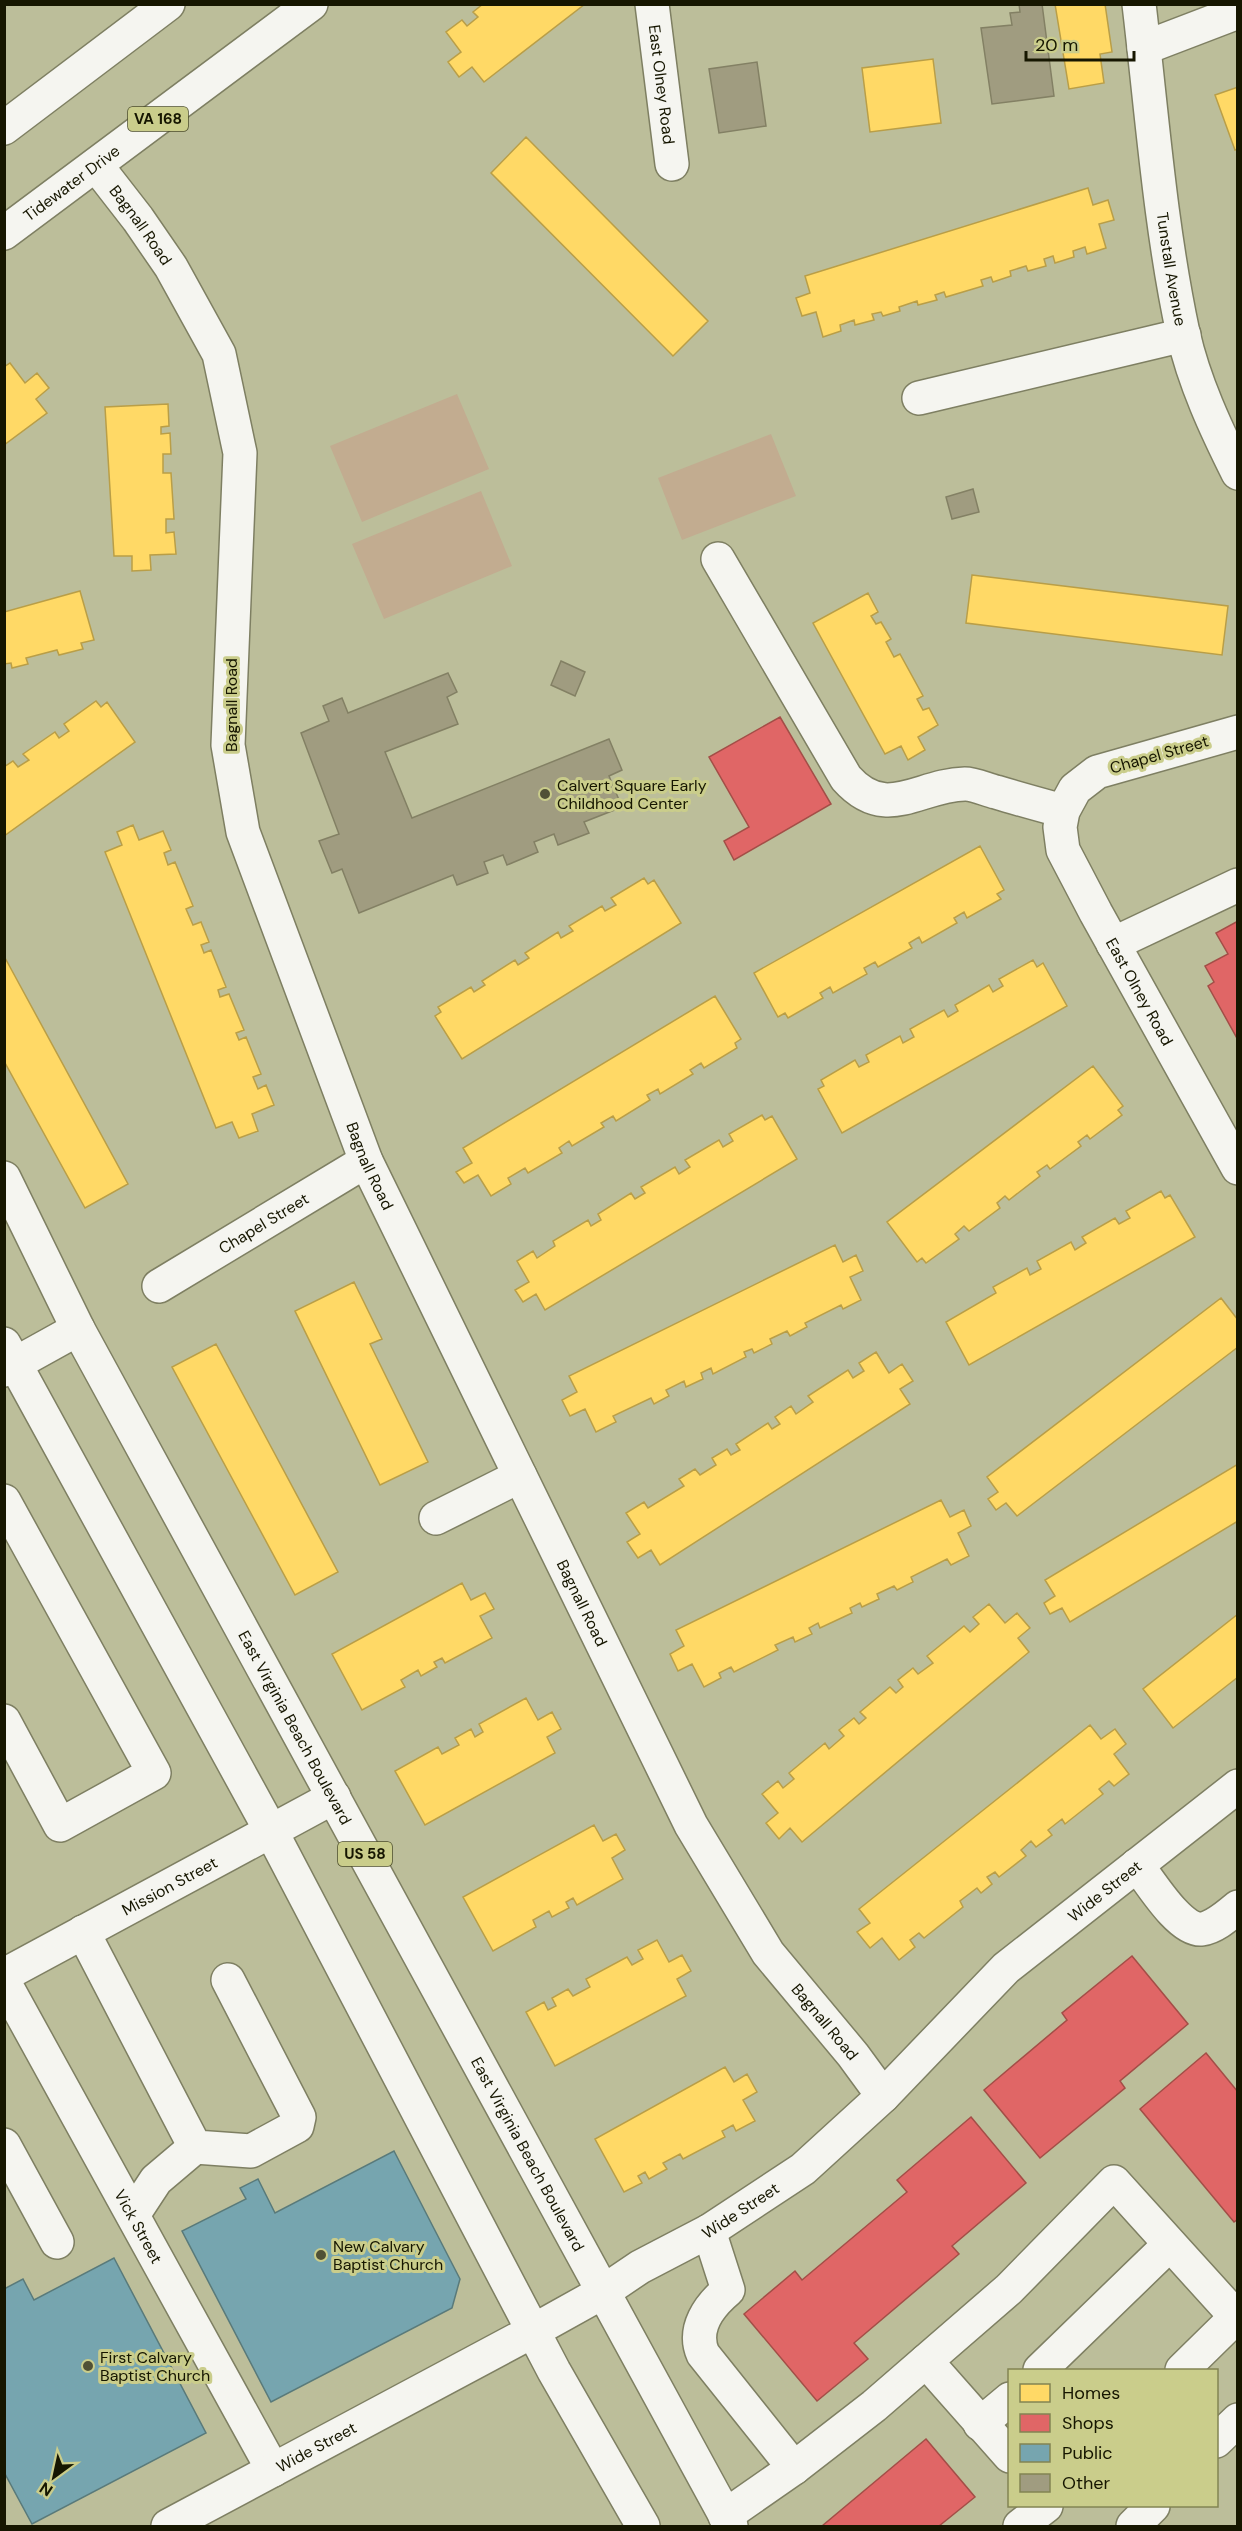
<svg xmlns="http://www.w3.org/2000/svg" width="1242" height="2531" font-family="'DM Sans',sans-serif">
  <rect width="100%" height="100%" fill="#bcbe9a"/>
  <path fill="#c2ac90" d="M457 394 489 469 362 522 330 446Z
    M771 434 796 496 682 540 658 478Z
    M481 491 512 566 384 619 352 544Z"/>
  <path fill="#ffd966" stroke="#b99e47" stroke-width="1.5" d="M483 4H585L484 82 472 67 459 77 448 62 461 52 446 32 462 20 467 26 478 17 473 12Z
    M1055 4H1105L1112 52 1100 54 1104 83 1069 89Z
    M933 59 941 123 870 132 862 68Z
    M1238 87V149L1235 150 1215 95Z
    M526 137 708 321 673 356 491 173Z
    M1088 188 1093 205 1108 200 1114 220 1099 224 1106 248 1087 254 1085 247 1073 251 1074 257 1055 263 1053 256 1044 259 1046 266 1028 271 1026 266 1010 271 1011 276 993 282 991 277 981 280 983 286 946 297 944 292 935 295 937 300 918 305 917 301 899 307 900 311 883 316 881 312 872 314 874 320 855 325 854 320 840 325 841 331 823 337 816 312 802 316 796 298 810 293 805 276Z
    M10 363 25 383 37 373 49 388 36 399 47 413 4 445V367Z
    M168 404 169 426 161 427V434L170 433 171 454H163V473H171L174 519H166V533L174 532 176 554 150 555 151 570 132 571V556H114L105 407Z
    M972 575 1228 606 1222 655 966 623Z
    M80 591 94 640 81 643 83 649 59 655 57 650 26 658 28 664 12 668 11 663 4 664V612Z
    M868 593 878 612 871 616 876 624 881 622 891 639 886 642 894 657 900 654 923 696 917 699 923 710 929 708 938 725 918 737 925 750 908 760 901 746 885 754 813 623Z
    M96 701 101 707 107 702 135 742 4 836V767L13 761 18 767 29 760 23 754 55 732 59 738 69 731 64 724Z
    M133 825 139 840 163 831 171 850 164 853 168 865 175 862 193 906 186 909 193 925 201 922 209 942 201 945 204 953 211 950 226 987 218 990 220 997 229 994 244 1030 236 1033 239 1040 246 1037 261 1074 253 1077 258 1089 266 1085 274 1105 252 1114 258 1131 239 1138 232 1122 216 1128 105 852 122 845 117 832Z
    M980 846 1004 890 997 894 1001 899 967 918 964 912 954 918 957 923 922 943 919 937 909 943 912 948 878 967 875 962 864 968 867 974 833 993 830 987 820 993 823 998 788 1018 785 1013 778 1017 754 973Z
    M644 878 648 884 654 880 681 923 462 1059 435 1016 441 1012 438 1007 471 987 474 992 485 985 482 981 515 960 518 965 529 958 525 953 558 932 561 938 573 931 569 926 602 906 605 911 616 905 611 898Z
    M4 956 128 1184 85 1208 4 1061Z
    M1033 960 1037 967 1043 963 1067 1006 842 1133 818 1089 824 1086 821 1080 855 1060 859 1067 869 1062 866 1055 900 1036 903 1043 914 1037 910 1029 944 1010 948 1017 958 1011 955 1005 989 985 993 992 1003 986 999 979Z
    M715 996 741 1039 735 1043 737 1048 704 1068 701 1063 690 1070 693 1074 660 1094 658 1089 647 1095 650 1100 616 1121 613 1116 601 1123 604 1127 572 1146 569 1141 559 1148 562 1153 528 1173 525 1168 508 1178 511 1184 491 1196 478 1175 464 1183 456 1172 472 1163 463 1148Z
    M1093 1066 1123 1106 1118 1110 1122 1115 1090 1139 1087 1135 1078 1142 1081 1146 1050 1169 1047 1165 1037 1172 1040 1176 1009 1200 1005 1196 997 1203 1000 1208 969 1231 964 1226 955 1234 959 1239 926 1263 922 1258 917 1262 887 1222Z
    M762 1115 765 1120 772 1116 797 1159 545 1310 536 1294 523 1302 515 1290 529 1282 517 1261 533 1251 537 1258 555 1246 553 1241 588 1220 591 1226 601 1220 598 1214 631 1193 635 1199 645 1193 641 1187 675 1167 679 1174 690 1167 685 1160 719 1140 723 1147 733 1141 729 1134Z
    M1161 1191 1165 1198 1170 1195 1195 1237 969 1365 946 1322 996 1293 993 1287 1027 1268 1030 1275 1041 1269 1037 1261 1071 1242 1075 1250 1086 1243 1082 1237 1115 1218 1119 1224 1130 1218 1126 1211Z
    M835 1245 843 1262 856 1255 863 1271 850 1277 861 1300 843 1309 841 1305 805 1323 807 1327 790 1336 787 1331 770 1339 772 1344 754 1353 752 1349 744 1352 746 1357 713 1374 711 1368 701 1373 703 1379 686 1387 684 1381 666 1390 669 1396 654 1404 651 1398 613 1416 616 1422 596 1432 585 1409 570 1416 562 1400 577 1392 569 1376Z
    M354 1282 382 1339 370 1344 428 1462 380 1485 295 1311Z
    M1221 1298 1238 1320V1347L1017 1516 1006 1503 996 1510 988 1499 998 1492 987 1477Z
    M216 1344 338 1572 295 1595 172 1367Z
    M876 1352 889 1373 902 1364 913 1381 900 1389 910 1404 660 1565 651 1550 638 1558 627 1542 640 1534 626 1513 644 1502 648 1508 684 1486 679 1479 695 1469 700 1475 716 1465 712 1458 727 1449 731 1455 740 1450 736 1444 768 1423 772 1429 780 1424 775 1417 791 1406 796 1414 813 1402 808 1396 848 1370 853 1378 864 1371 859 1363Z
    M1238 1464V1521L1070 1622 1062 1608 1050 1614 1044 1603 1055 1596 1045 1580Z
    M941 1500 950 1517 964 1510 971 1526 958 1533 969 1556 951 1565 947 1559 911 1577 913 1582 897 1590 894 1586 877 1594 879 1599 862 1607 860 1603 850 1608 852 1613 820 1628 818 1623 809 1628 812 1634 795 1642 793 1637 775 1645 778 1650 734 1672 731 1667 719 1673 721 1678 704 1687 692 1664 678 1671 670 1654 684 1646 676 1630Z
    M462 1583 471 1600 485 1593 494 1609 480 1616 492 1638 445 1663 442 1658 434 1662 437 1667 421 1676 418 1670 401 1680 405 1687 362 1710 332 1654Z
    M989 1604 1005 1623 1017 1613 1030 1628 1018 1638 1029 1652 802 1842 790 1828 779 1839 766 1823 778 1813 762 1794 778 1781 783 1788 794 1779 789 1773 825 1743 829 1749 844 1736 839 1730 854 1718 859 1724 866 1718 860 1712 890 1687 896 1693 903 1687 898 1680 913 1668 918 1674 933 1663 927 1656 964 1626 970 1632 979 1624 973 1617Z
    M1238 1614V1677L1173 1728 1143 1689Z
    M526 1698 538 1720 552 1712 561 1729 547 1737 555 1753 425 1825 395 1771 438 1747 442 1754 459 1745 455 1738 471 1729 475 1737 483 1732 479 1724Z
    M1090 1725 1101 1739 1115 1729 1126 1744 1114 1754 1129 1774 1114 1786 1109 1781 1099 1789 1103 1794 1065 1824 1062 1819 1048 1830 1052 1835 1036 1847 1031 1841 1021 1850 1026 1856 999 1877 995 1872 987 1877 992 1884 981 1893 977 1888 960 1901 963 1907 924 1938 919 1933 910 1940 915 1947 899 1960 882 1938 870 1948 857 1932 870 1923 859 1909Z
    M594 1825 603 1841 616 1834 625 1850 612 1858 623 1879 577 1905 573 1898 566 1902 569 1908 552 1917 549 1911 533 1920 536 1927 493 1951 463 1897Z
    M657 1940 669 1962 682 1955 691 1971 677 1979 686 1996 555 2066 526 2012 544 2002 548 2010 556 2006 552 1998 568 1989 573 1996 590 1987 586 1979 627 1957 632 1965 643 1959 638 1950Z
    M725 2067 734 2082 747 2074 757 2092 743 2100 755 2121 736 2131 733 2125 722 2131 725 2137 683 2159 680 2154 663 2163 667 2169 649 2179 645 2172 638 2176 642 2183 624 2192 595 2139Z"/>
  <path fill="#e06666" stroke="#a34e47" stroke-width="1.5" d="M780 717 831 804 734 860 724 841 749 827 709 757Z
    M1238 921V1040L1208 986 1214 982 1205 966 1228 954 1216 933Z
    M1132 1956 1188 2024 1120 2081 1125 2088 1040 2158 984 2090 1067 2020 1062 2013Z
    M1206 2053 1238 2092V2219L1234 2222 1140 2109Z
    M971 2117 1026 2183 952 2246 959 2254 854 2343 868 2359 817 2401 744 2314 795 2271 802 2280 907 2192 897 2180Z
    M926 2439 975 2497 939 2526H822Z"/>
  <path fill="#76a5af" stroke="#597a7a" stroke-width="1.5" d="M394 2151 460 2279 452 2308 271 2402 182 2231 246 2199 240 2188 258 2179 275 2213Z
    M114 2258 206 2433 32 2524 4 2472V2289L23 2279 34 2300Z"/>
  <path fill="#a09c80" stroke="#838064" stroke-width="1.5" d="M1019 4H1042L1054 96 992 104 981 28 1012 25 1010 13 1020 12Z
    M757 62 766 126 719 133 709 69Z
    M973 489 979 512 952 519 946 497Z
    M561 661 585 672 575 696 551 685Z
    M448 673 457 692 447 697 458 724 385 752 412 818 609 739 622 770 609 776 622 807 584 822 589 833 558 845 554 834 534 842 538 852 507 865 503 855 484 862 488 873 457 885 453 875 359 913 342 869 332 873 319 841 339 834 301 733 329 721 323 706 342 698 348 713Z"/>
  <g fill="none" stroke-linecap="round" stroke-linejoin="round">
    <g stroke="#7e7f62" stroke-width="36">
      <g id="minor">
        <path id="s1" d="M652 4 672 164"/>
        <path id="s2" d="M1139 4C1152 114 1160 226 1183 333 1194 382 1216 429 1238 473"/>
        <path d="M1144 48 1238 12"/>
        <path id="s3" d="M96 165 138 219 171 267 219 354 240 453 228 745 243 832 366 1161 691 1825 768 1953 853 2055 883 2096"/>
        <path d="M919 398 1184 335"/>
        <path d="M718 559 846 778C886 823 918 785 965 784 975 784 987 790 996 792 1019 799 1041 805 1063 811"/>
        <path id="s4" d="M1238 732 1097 772 1075 789 1063 811 1060 827 1063 850 1096 913 1238 1168"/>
        <path d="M1113 944 1238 885"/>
        <path id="s5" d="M159 1286 366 1161"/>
        <path d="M4 1370 78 1329"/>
        <path d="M4 1501 154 1773 60 1825 4 1721"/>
        <path d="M436 1518 520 1476"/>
        <path d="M1137 1865C1149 1880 1180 1932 1202 1929 1215 1927 1227 1916 1238 1907"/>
        <path d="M83 1932 195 2147 251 2151 297 2126 299 2117 228 1980"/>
        <path id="s6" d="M4 1975 334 1797"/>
        <path id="s7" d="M4 1982 273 2470"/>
        <path d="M4 2145 57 2242"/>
        <path d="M133 2215 156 2180 195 2147"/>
        <path d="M709 2231 728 2290C709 2306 692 2329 703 2354L794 2468"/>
        <path d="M926 2361 1010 2456"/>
        <path d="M1040 2370 1169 2245"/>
        <path d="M980 2424 1010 2399"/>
        <path d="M725 2516 794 2468 874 2406 1009 2289 1114 2182 1238 2319"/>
        <path id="s8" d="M168 2526 533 2331 603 2292 640 2267 709 2231 803 2169 883 2096 1006 1968 1238 1786"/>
      </g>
    </g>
    <g stroke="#7e7f62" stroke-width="36">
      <g id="major">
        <path id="s9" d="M4 1178 78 1329 731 2526"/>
        <path d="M4 1344 271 1831 554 2371 643 2526"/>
        <path d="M1182 2370 1238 2315"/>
        <path d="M1216 2441 1238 2420"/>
        <path d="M1020 2526 1046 2506"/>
        <path d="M1133 2526 1153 2506"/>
      </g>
    </g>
    <g stroke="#7e7f62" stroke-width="36">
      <g id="highway">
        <path d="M4 128 168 4"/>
        <path id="s10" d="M4 233 311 4"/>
      </g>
    </g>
    <use href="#minor" stroke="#f5f5f0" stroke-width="33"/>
    <use href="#major" stroke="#f5f5f0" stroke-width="33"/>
    <use href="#highway" stroke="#f5f5f0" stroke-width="33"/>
  </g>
  <g fill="#505136" stroke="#cacd8b" stroke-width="2">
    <circle cx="545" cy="794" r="6"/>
    <circle cx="321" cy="2255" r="6"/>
    <circle cx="88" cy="2366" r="6"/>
  </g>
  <g text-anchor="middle" stroke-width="6" stroke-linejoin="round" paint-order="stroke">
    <g fill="#cacd8b" stroke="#4c4d2a" stroke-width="1.5">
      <rect x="128" y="107" width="60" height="24" rx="4.5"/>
      <rect x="338" y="1842" width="54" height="24" rx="4.5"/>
    </g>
    <g font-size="15" font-weight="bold" fill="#161600">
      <text x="158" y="124">VA 168</text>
      <text x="365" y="1859">US 58</text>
    </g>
    <g font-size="16" fill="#161600" stroke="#cacd8b">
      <text dy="6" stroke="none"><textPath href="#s1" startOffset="81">East Olney Road</textPath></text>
      <text dy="6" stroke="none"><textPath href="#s10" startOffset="84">Tidewater Drive</textPath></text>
      <text dy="6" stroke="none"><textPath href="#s3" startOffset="75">Bagnall Road</textPath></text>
      <text dy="6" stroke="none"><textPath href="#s2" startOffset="267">Tunstall Avenue</textPath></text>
      <text transform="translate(231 705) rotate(-90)" y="6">Bagnall Road</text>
      <text transform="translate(1159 754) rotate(-16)" y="6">Chapel Street</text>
      <text dy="6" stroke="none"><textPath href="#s4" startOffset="400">East Olney Road</textPath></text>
      <text dy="6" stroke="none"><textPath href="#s3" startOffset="1065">Bagnall Road</textPath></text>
      <text dy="6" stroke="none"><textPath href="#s5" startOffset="122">Chapel Street</textPath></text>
      <text dy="6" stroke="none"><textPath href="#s3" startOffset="1551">Bagnall Road</textPath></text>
      <text dy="6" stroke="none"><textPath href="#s9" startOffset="622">East Virginia Beach Boulevard</textPath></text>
      <text dy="6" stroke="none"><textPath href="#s6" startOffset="188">Mission Street</textPath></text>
      <text dy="6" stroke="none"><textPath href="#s8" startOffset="1140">Wide Street</textPath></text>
      <text dy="6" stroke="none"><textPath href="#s3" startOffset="2037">Bagnall Road</textPath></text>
      <text dy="6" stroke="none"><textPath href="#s9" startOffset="1108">East Virginia Beach Boulevard</textPath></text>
      <text dy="6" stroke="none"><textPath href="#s8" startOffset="654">Wide Street</textPath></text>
      <text dy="6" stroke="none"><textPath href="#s7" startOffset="279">Vick Street</textPath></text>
      <text dy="6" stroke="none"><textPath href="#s8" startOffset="168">Wide Street</textPath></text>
    </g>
    <g font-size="16" fill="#161600" stroke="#cacd8b" text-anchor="start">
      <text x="557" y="791">Calvert Square Early<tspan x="557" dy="18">Childhood Center</tspan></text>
      <text x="333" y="2252">New Calvary<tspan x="333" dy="18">Baptist Church</tspan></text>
      <text x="100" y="2363">First Calvary<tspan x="100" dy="18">Baptist Church</tspan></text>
    </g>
  </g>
  <rect width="1242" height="2531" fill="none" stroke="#161600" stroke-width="12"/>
  <rect x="1008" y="2369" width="210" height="138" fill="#cacd8b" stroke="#828453" stroke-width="1.5"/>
  <rect x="1020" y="2384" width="30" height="18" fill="#ffd966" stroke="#828453" stroke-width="1.5"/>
  <text x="1062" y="2399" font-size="18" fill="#161600">Homes</text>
  <rect x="1020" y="2414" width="30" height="18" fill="#e06666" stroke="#828453" stroke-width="1.5"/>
  <text x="1062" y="2429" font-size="18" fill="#161600">Shops</text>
  <rect x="1020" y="2444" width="30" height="18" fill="#76a5af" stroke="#828453" stroke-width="1.5"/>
  <text x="1062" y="2459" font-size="18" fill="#161600">Public</text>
  <rect x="1020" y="2474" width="30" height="18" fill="#a09c80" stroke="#828453" stroke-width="1.5"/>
  <text x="1062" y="2489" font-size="18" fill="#161600">Other</text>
  <g transform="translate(54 2477) rotate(213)" stroke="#cacd8b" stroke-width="4.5" paint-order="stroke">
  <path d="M0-4.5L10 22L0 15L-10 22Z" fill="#161600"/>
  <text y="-9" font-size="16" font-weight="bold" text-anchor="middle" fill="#161600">N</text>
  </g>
  <path d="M1026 51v9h108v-9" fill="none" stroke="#161600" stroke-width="3"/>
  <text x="1035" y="51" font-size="18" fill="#161600" stroke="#cacd8b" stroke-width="4.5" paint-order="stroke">20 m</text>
</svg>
